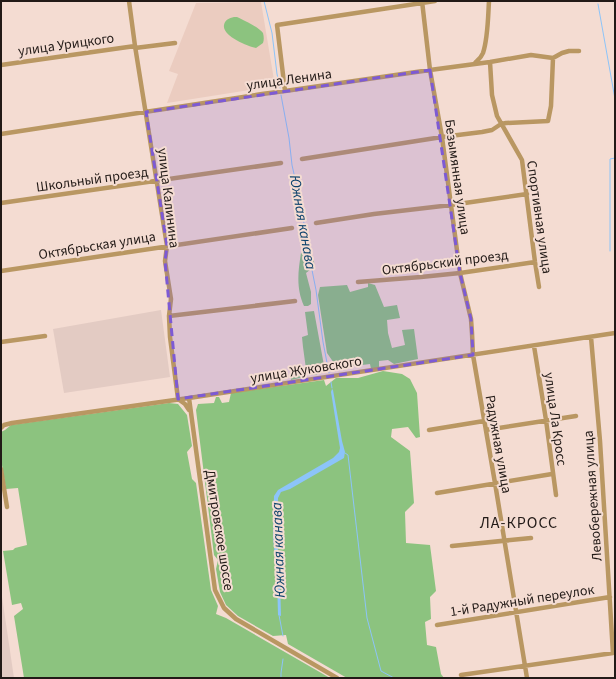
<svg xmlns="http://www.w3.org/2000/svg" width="616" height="679" font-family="'Source Sans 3',sans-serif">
  <rect width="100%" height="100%" fill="#f4dcd2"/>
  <path fill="#e3cbc3" d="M161 310 170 377 64 393 53 329Z
    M1 590 14 678H1Z"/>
  <path fill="#ebccc0" d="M261 2 275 86 167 103 178 74 169 71 196 3Z"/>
  <path fill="#8cc37f" d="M234 17H237C243 20 259 27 263 33 264 37 264 40 263 43L256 48C247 46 222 36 224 25 225 20 229 18 234 17Z
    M311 251 315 266 306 273 311 292V304L308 306H304C296 288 298 272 301 253Z
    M368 283 375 285 384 307 397 305 400 318 387 320 388 333 392 348 405 345 402 330 414 329 418 359 394 364 388 360 379 361V369H371L370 364 354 366 347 360 341 366H336L327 353 318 295 320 287 347 285 350 292 368 287Z
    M314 311 325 371 315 375 307 373 304 377 291 380 290 374 306 369 303 347 302 337 308 335 305 312Z
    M383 371 402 374 410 379 417 393 420 437 416 438 408 427 392 429 391 437 410 451 414 503 405 512 406 543 430 545 436 591 430 597 431 619 425 622 427 645 436 647 441 674 444 678H347L288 644 286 635 273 636 238 616 226 605 220 592 216 569 218 560 214 555 196 410 198 404 214 403 216 397H219L222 403 229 402 231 393 324 380 326 386 336 378H358Z
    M169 403 178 404 187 415 192 446 187 452 192 479 196 483 211 590 218 606 216 614 226 618 330 678H24L14 616 23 609 21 603 12 605 3 551 13 550 15 548 27 545 18 488 6 489 1 459V432L5 430 11 425Z"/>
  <path fill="#8cc4f9" d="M332 389 333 390 342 441 345 452 344 458 290 489 281 492 278 498 277 536 280 578 281 616 278 615 277 579 273 537 274 496 278 490 333 458 339 452 340 448 331 392Z"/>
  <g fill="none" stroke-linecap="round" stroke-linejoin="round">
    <path stroke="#8cc4f9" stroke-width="1" d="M264 1 272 33 277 74 280 88
      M598 4 615 99
      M281 95 289 138 292 165 303 214 305 235 316 290 323 342 329 373
      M610 251V159L615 158
      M331 382 332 388
      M345 453 348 455 367 618 381 671 394 678
      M279 615 283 636
      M281 678V673L283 659"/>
    <path stroke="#b99762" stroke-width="4.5" d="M129 1 135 46 167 246 165 261 171 299 169 316 170 337 178 399
      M422 1 430 70 442 137 460 273 471 319 472 333 473 355 495 483 527 678
      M135 48 175 43
      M490 62 492 95 497 116 522 160 535 262 539 287
      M475 63C478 60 481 58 483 53 488 38 488 17 489 1
      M1 65 135 46
      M285 91 277 25 435 1
      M1 134 262 94 285 91 430 70 490 62 531 55 553 58 562 53 569 51H579
      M302 159 442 137 482 132 492 130 501 124 506 123 548 121 551 106 553 58
      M1 203 281 163
      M316 223 374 214 451 205 527 194
      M1 271 292 228
      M358 282 421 277 460 273 535 262
      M169 316 295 301
      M1 342 45 336
      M534 346 546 420 556 495
      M189 398 215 590 224 608 236 619 337 678
      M178 399 185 404 189 410
      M1 428 4 425 12 423 189 398 615 333
      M429 430 484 421
      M486 430 576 416
      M1 469 7 507
      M437 493 552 474
      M452 546 531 538
      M437 625 610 597
      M461 675 613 653 600 441 591 337"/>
  </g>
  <path fill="#7d5ad4" fill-opacity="0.2" stroke="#7d5ad4" stroke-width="3" stroke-dasharray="8 5" stroke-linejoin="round" d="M430 70 460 273 471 319 473 355 178 399 165 261 167 246 146 112Z"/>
  <g text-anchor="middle" stroke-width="4" stroke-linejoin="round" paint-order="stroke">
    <g font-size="14" fill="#221a17" stroke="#f4dcd2">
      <text transform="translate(66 44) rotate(-8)" y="5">улица Урицкого</text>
      <text transform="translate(289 79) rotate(-8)" y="5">улица Ленина</text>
      <text transform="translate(458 177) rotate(82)" y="5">Безымянная улица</text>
      <text transform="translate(92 179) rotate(-8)" y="5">Школьный проезд</text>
      <text transform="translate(169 198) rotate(83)" y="5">улица Калинина</text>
      <text transform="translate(540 217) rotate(82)" y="5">Спортивная улица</text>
      <text transform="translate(97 245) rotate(-9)" y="5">Октябрьская улица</text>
      <text transform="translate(445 262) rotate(-7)" y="5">Октябрьский проезд</text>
      <text transform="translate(306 369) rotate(-9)" y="5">улица Жуковского</text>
      <text transform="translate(556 419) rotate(82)" y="5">улица Ла Кросс</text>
      <text transform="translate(499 444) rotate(80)" y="5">Радужная улица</text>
      <text transform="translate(592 496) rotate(-94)" y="5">Левобережная улица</text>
      <text transform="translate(220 530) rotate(81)" y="5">Дмитровское шоссе</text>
      <text transform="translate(522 600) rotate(-9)" y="5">1-й Радужный переулок</text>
    </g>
    <g font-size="15" font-style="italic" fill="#0c426c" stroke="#f4dcd2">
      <text transform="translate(303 222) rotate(80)" y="5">Южная канава</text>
      <text transform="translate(278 550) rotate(-92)" y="5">Южная канава</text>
    </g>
    <g font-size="16" letter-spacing="1" fill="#221a17" stroke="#f4dcd2">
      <text x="519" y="528">ЛА-КРОСС</text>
    </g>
  </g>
  <rect width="616" height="679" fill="none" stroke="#221a17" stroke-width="4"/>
</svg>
